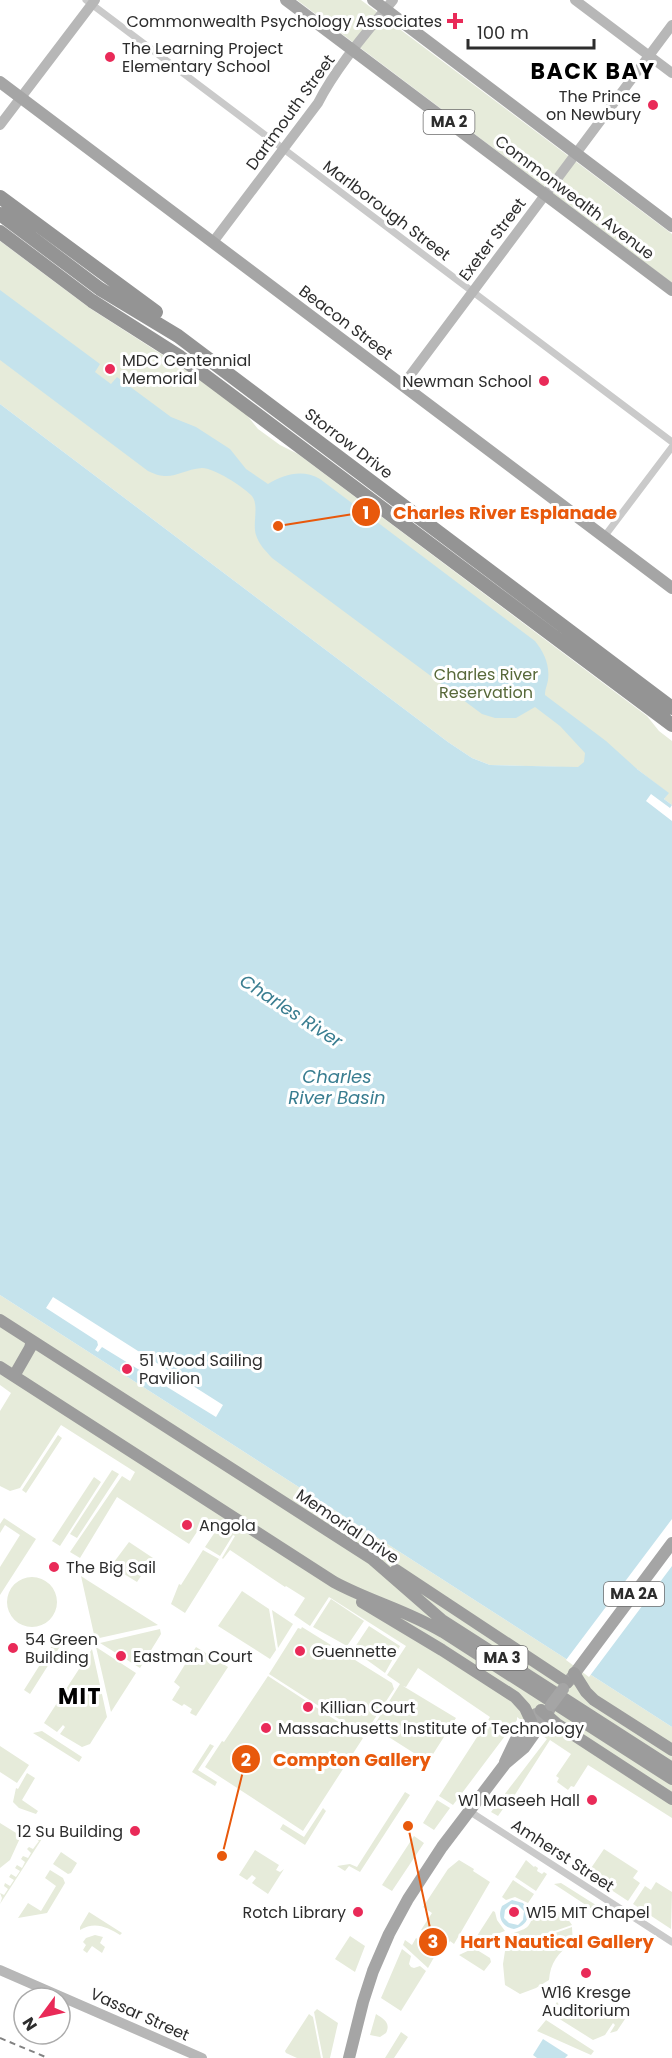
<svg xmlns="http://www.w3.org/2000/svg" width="672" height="2058" font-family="Poppins,sans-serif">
  <rect width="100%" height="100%" fill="#fff"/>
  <path fill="#e6ebda" d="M297 0H361L672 234V283Z
    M0 241 91 309 186 370 246 414 258 429 280 445 298 454 647 716 659 731 672 741V805L664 799 668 793 637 769 490 765 472 758 448 742 0 404Z
    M0 1295 672 1727V1818L588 1765 574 1787 571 1786 568 1790 557 1782 559 1778 556 1776 571 1754 550 1740 507 1807 505 1806 498 1816 491 1812 547 1739 517 1717V1720L453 1805 439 1796 490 1717 418 1668 406 1687 403 1686 456 1718 428 1762 373 1727 400 1684 387 1675 406 1646 329 1597 310 1626 294 1615 305 1598 286 1586 285 1587 230 1550 223 1559 222 1558 235 1536 233 1535 220 1556 205 1547 219 1526 206 1518 189 1544 117 1497 80 1558 70 1552 122 1476 130 1481 135 1472 61 1425 20 1488 10 1491 0 1486V1411L11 1393 0 1385Z
    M58 1435 62 1438 26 1493 22 1490Z
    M112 1470 119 1474 77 1538 70 1534Z
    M94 1477 101 1482 60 1546 52 1541Z
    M4 1518 36 1539 0 1595V1567L20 1535 5 1525 0 1533V1524Z
    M129 1542 153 1558 137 1582 111 1566Z
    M203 1550 219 1559 185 1613 171 1604 179 1584 181 1585Z
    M81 1576 87 1580 158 1625 95 1639Z
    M7 1602a25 25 0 1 1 50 0a25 25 0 1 1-50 0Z
    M242 1591 269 1609 276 1650 270 1659 218 1626Z
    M331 1599 364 1621 347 1646 313 1627Z
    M272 1610 293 1624 278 1648Z
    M369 1626 400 1646 385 1673 353 1650Z
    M302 1627 392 1683 394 1689 364 1735 269 1674 298 1628 301 1629Z
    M160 1629 161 1634 140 1668 100 1643Z
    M60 1633 66 1637 30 1694 24 1690Z
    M96 1647 136 1673 111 1712Z
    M196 1647 228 1667 196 1716 190 1713 192 1709 184 1704 182 1706 172 1700 180 1687 174 1682Z
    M92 1649 107 1717 90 1744 82 1747 60 1734 65 1727 63 1725 57 1732 44 1723Z
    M268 1676 363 1738 303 1831 205 1767 222 1741 224 1742Z
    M42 1731 82 1757 79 1762 33 1733Z
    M210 1744 214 1746 198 1770 217 1782 215 1786 192 1772Z
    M0 1746 29 1765 17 1783 0 1772Z
    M27 1773 35 1778 22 1800 38 1811 36 1814 19 1808 13 1802 16 1788 18 1789Z
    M405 1792 410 1795 360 1872 349 1866 345 1871 337 1866 350 1864 357 1867Z
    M437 1800 450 1808 434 1830 423 1823Z
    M323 1808 326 1811 305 1845 280 1829 283 1824 304 1837Z
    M0 1823 21 1836 10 1860 0 1868Z
    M40 1833 45 1834 0 1904 2 1898 0 1893 4 1895 8 1889 4 1886 5 1883 10 1886 14 1880 9 1877 11 1874 16 1877 20 1871 15 1868 17 1865 22 1868 25 1862 21 1859 23 1856 28 1858 31 1853 27 1849 29 1847 33 1849 39 1841 35 1838Z
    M414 1836 424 1843 392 1891 382 1885Z
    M604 1849 638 1871 633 1878 640 1883 628 1901 587 1874Z
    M255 1850 279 1865 276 1870 280 1872 284 1869 268 1894 252 1883 256 1878 252 1875 247 1880 239 1875Z
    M61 1852 77 1863 71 1873 68 1874 53 1864Z
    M459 1860 474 1869 473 1871 490 1882 454 1944 450 1941 447 1947 421 1930 432 1913 423 1907 448 1869Z
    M526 1860 534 1867 535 1866 538 1868 537 1871 542 1874 544 1872 547 1874 536 1891 515 1877Z
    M50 1870 63 1878 65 1883 47 1913 18 1918 28 1903 41 1911 56 1886 45 1878Z
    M513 1880 534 1894 528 1903 515 1897 506 1900 502 1897Z
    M656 1882 672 1892 671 1929 633 1904 645 1886 651 1890Z
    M561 1883 599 1907 600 1910 595 1911 554 1884Z
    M551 1908 565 1915 572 1925 506 1948 511 1934C527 1928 529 1930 534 1912L540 1909Z
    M493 1911 495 1912 497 1920 505 1931 475 1942V1939Z
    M89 1912 122 1933 120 1935C107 1927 95 1921 80 1930V1927Z
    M572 1927 573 1944C558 1951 550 1964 549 1980L536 1988 520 1994 505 1985 503 1964 505 1951Z
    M95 1935 103 1937 100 1943 105 1947 102 1953 92 1946 87 1953 83 1950 86 1945 83 1942 86 1938Z
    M350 1936 365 1946 355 1972 335 1959Z
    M416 1938 437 1952 428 1968 403 1945 405 1940 412 1945Z
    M474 1948 490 1958 491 1962 484 1971 459 1955Z
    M402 1949 411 1956 409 1964 411 1967 414 1968 420 1966 426 1971 401 2011 381 1998Z
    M557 2002C570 2021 595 2024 614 2009L625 2019 617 2031 610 2033 615 2025 613 2023 605 2035 593 2040 550 2013Z
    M317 2009 338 2023 330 2058H323L314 2012Z
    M309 2014 313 2017 321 2058H297L286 2053 285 2051Z
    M376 2014C384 2019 391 2023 386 2033L380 2037 370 2035Z
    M546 2020 594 2051 591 2055 537 2031Z
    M401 2032 408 2037 394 2058H385Z"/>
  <path fill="#c5e3ec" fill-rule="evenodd" d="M0 290 100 364 95 372 111 384 117 377 171 417 196 427 230 449 246 469 268 484C284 474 303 469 320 479L535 641C544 652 550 665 548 680 547 686 545 689 545 695L606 741 637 769 669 793 664 799 672 805V1727L0 1295V404L448 742 472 758 490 765 578 767 584 762 585 753 560 726 535 707 516 718H495L482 714 272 558C266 551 259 545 256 535 252 523 260 504 251 495 242 486 214 468 202 468 179 470 172 483 148 471L0 360Z
    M512 1900 523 1903C532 1914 528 1926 514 1929 502 1927 497 1917 502 1906ZM511 1904 518 1905 524 1911 523 1920 518 1925 509 1923 504 1918 505 1910Z
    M543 2039 568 2055 565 2058H537L533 2055Z"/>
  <path fill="#fff" d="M651 794 670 808 672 805V821L646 801Z
    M53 1297 223 1405 216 1417 102 1347 98 1352 95 1350 98 1345 97 1341 46 1308Z
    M672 1519V1566L589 1677 566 1660Z"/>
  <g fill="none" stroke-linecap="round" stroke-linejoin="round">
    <path stroke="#cacaca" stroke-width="7" d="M86 0 672 442
      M604 537 672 447
      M469 1811 672 1942"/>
    <path stroke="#b7b7b7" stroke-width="10" d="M575 0 672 73
      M0 125 95 0
      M213 242 318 103C337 66 367 32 393 0
      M403 385 672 25
      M0 1970 202 2058"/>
    <path stroke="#a5a5a5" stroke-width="12" d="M286 0 672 290
      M373 0 672 226
      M0 82 672 588
      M569 1681 672 1543
      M505 1762 515 1741 536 1714
      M349 2058 363 2002 373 1971 389 1934 408 1899 442 1847 505 1764 524 1748 546 1717 550 1708"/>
    <path stroke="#9c9c9c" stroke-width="12" d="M0 1320 372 1559 442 1620 672 1768
      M0 1367 334 1582C369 1601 408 1611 443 1632L672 1779
      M14 1376 30 1348 32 1341
      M396 1570 567 1683
      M362 1602 442 1650 515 1697 525 1708 531 1721
      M574 1673 586 1692 594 1700 672 1750
      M541 1710 557 1724 672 1799"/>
    <path stroke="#949494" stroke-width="14" d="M0 197 156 312
      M0 214 100 289 178 336 672 708
      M0 232 92 301 180 357 672 725"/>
    <path stroke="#828282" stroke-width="2" stroke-dasharray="6 4.5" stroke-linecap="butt" d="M0 2038 48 2058"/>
    <path stroke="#a5a5a5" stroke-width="12" d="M551 1705 563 1689"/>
  </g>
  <g fill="#e92a58" stroke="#fff" stroke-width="2">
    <path d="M452 12h6v6h6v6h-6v6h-6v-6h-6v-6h6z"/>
    <circle cx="110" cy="57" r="6"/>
    <circle cx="653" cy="105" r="6"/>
    <circle cx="110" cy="369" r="6"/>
    <circle cx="544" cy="381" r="6"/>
    <circle cx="127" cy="1369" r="6"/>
    <circle cx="187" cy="1525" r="6"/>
    <circle cx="54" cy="1567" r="6"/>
    <circle cx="13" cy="1648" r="6"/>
    <circle cx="300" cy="1651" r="6"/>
    <circle cx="121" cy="1656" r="6"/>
    <circle cx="308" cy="1707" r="6"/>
    <circle cx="266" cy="1728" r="6"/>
    <circle cx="592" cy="1800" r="6"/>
    <circle cx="135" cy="1831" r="6"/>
    <circle cx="358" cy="1912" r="6"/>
    <circle cx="514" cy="1912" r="6"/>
    <circle cx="586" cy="1973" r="6"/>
  </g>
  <g text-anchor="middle" stroke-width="6" stroke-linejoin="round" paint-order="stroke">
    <g fill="#fff" stroke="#6c6c6c" stroke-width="1.5">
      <rect x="423.5" y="110" width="51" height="24" rx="4.5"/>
      <rect x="604" y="1582" width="60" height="24" rx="4.5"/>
      <rect x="476.5" y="1646" width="51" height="24" rx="4.5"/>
    </g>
    <g font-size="15" font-weight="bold" fill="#2d2d2d">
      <text x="449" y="127">MA 2</text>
      <text x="634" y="1599">MA 2A</text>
      <text x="502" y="1663">MA 3</text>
    </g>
    <g font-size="16" fill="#2d2d2d" stroke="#fff" text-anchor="start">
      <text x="442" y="27" text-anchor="end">Commonwealth Psychology Associates</text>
      <text x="122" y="54">The Learning Project<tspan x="122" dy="18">Elementary School</tspan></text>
      <text x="641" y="102" text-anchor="end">The Prince<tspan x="641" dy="18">on Newbury</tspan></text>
      <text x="122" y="366">MDC Centennial<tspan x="122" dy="18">Memorial</tspan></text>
      <text x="532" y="387" text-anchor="end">Newman School</text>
      <text x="139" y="1366">51 Wood Sailing<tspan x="139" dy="18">Pavilion</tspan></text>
      <text x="199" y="1531">Angola</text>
      <text x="66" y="1573">The Big Sail</text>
      <text x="25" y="1645">54 Green<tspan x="25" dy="18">Building</tspan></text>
      <text x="312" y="1657">Guennette</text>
      <text x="133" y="1662">Eastman Court</text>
      <text x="320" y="1713">Killian Court</text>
      <text x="278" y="1734">Massachusetts Institute of Technology</text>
      <text x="580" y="1806" text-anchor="end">W1 Maseeh Hall</text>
      <text x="123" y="1837" text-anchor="end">12 Su Building</text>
      <text x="346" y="1918" text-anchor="end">Rotch Library</text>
      <text x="526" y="1918">W15 MIT Chapel</text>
      <text x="586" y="1998" text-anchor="middle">W16 Kresge<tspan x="586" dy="18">Auditorium</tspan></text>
    </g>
    <g font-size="16" fill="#2d2d2d" stroke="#fff">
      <text transform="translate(290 112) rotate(-54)" y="6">Dartmouth Street</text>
      <text transform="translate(575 197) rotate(37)" y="6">Commonwealth Avenue</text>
      <text transform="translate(387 210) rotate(37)" y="6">Marlborough Street</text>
      <text transform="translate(492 239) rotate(-53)" y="6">Exeter Street</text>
      <text transform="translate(346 322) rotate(37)" y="6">Beacon Street</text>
      <text transform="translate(349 443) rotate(37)" y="6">Storrow Drive</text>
      <text transform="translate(348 1526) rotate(34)" y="6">Memorial Drive</text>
      <text transform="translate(563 1855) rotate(33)" y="6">Amherst Street</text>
      <text transform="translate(140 2014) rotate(24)" y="6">Vassar Street</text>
    </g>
    <g font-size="16" fill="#58693a" stroke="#fff">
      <text x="486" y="680">Charles River<tspan x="486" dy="18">Reservation</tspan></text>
    </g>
    <g font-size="18" font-style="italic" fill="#397d90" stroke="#fff">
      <text transform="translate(291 1011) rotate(33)" y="6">Charles River</text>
      <text x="337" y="1083">Charles<tspan x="337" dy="21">River Basin</tspan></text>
    </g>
    <g font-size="22" font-weight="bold" letter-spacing="1.5" fill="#000" stroke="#fff">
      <text x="593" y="79">BACK BAY</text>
      <text x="80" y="1704">MIT</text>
    </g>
  </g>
  <path fill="none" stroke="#e8590c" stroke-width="2" d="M278 526L366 512M222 1856L246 1759M408 1826L433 1942"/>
  <g fill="#e8590c" stroke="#fff" stroke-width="2">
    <circle cx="278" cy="526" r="6"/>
    <circle cx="222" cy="1856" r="6"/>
    <circle cx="408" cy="1826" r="6"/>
    <circle cx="366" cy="512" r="15"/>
    <circle cx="246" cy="1759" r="15"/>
    <circle cx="433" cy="1942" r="15"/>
  </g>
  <g font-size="18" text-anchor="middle" font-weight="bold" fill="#fff">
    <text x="366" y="519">1</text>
    <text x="246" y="1766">2</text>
    <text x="433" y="1948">3</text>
  </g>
  <g font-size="18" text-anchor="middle" font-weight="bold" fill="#e8590c" stroke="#fff" stroke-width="6" stroke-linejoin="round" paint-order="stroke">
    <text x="505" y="519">Charles River Esplanade</text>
    <text x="352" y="1766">Compton Gallery</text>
    <text x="557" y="1948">Hart Nautical Gallery</text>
  </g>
  <g transform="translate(42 2016) rotate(237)"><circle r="28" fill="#ffffff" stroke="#ababab" stroke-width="1.5"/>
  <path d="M0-4.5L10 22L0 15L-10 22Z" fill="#e92a58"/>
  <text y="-9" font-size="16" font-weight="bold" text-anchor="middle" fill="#2d2d2d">N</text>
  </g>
  <path d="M468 39v9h126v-9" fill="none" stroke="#2d2d2d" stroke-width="3"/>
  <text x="477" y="39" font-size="18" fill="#2d2d2d" stroke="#ffffff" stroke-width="4.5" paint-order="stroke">100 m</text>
</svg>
